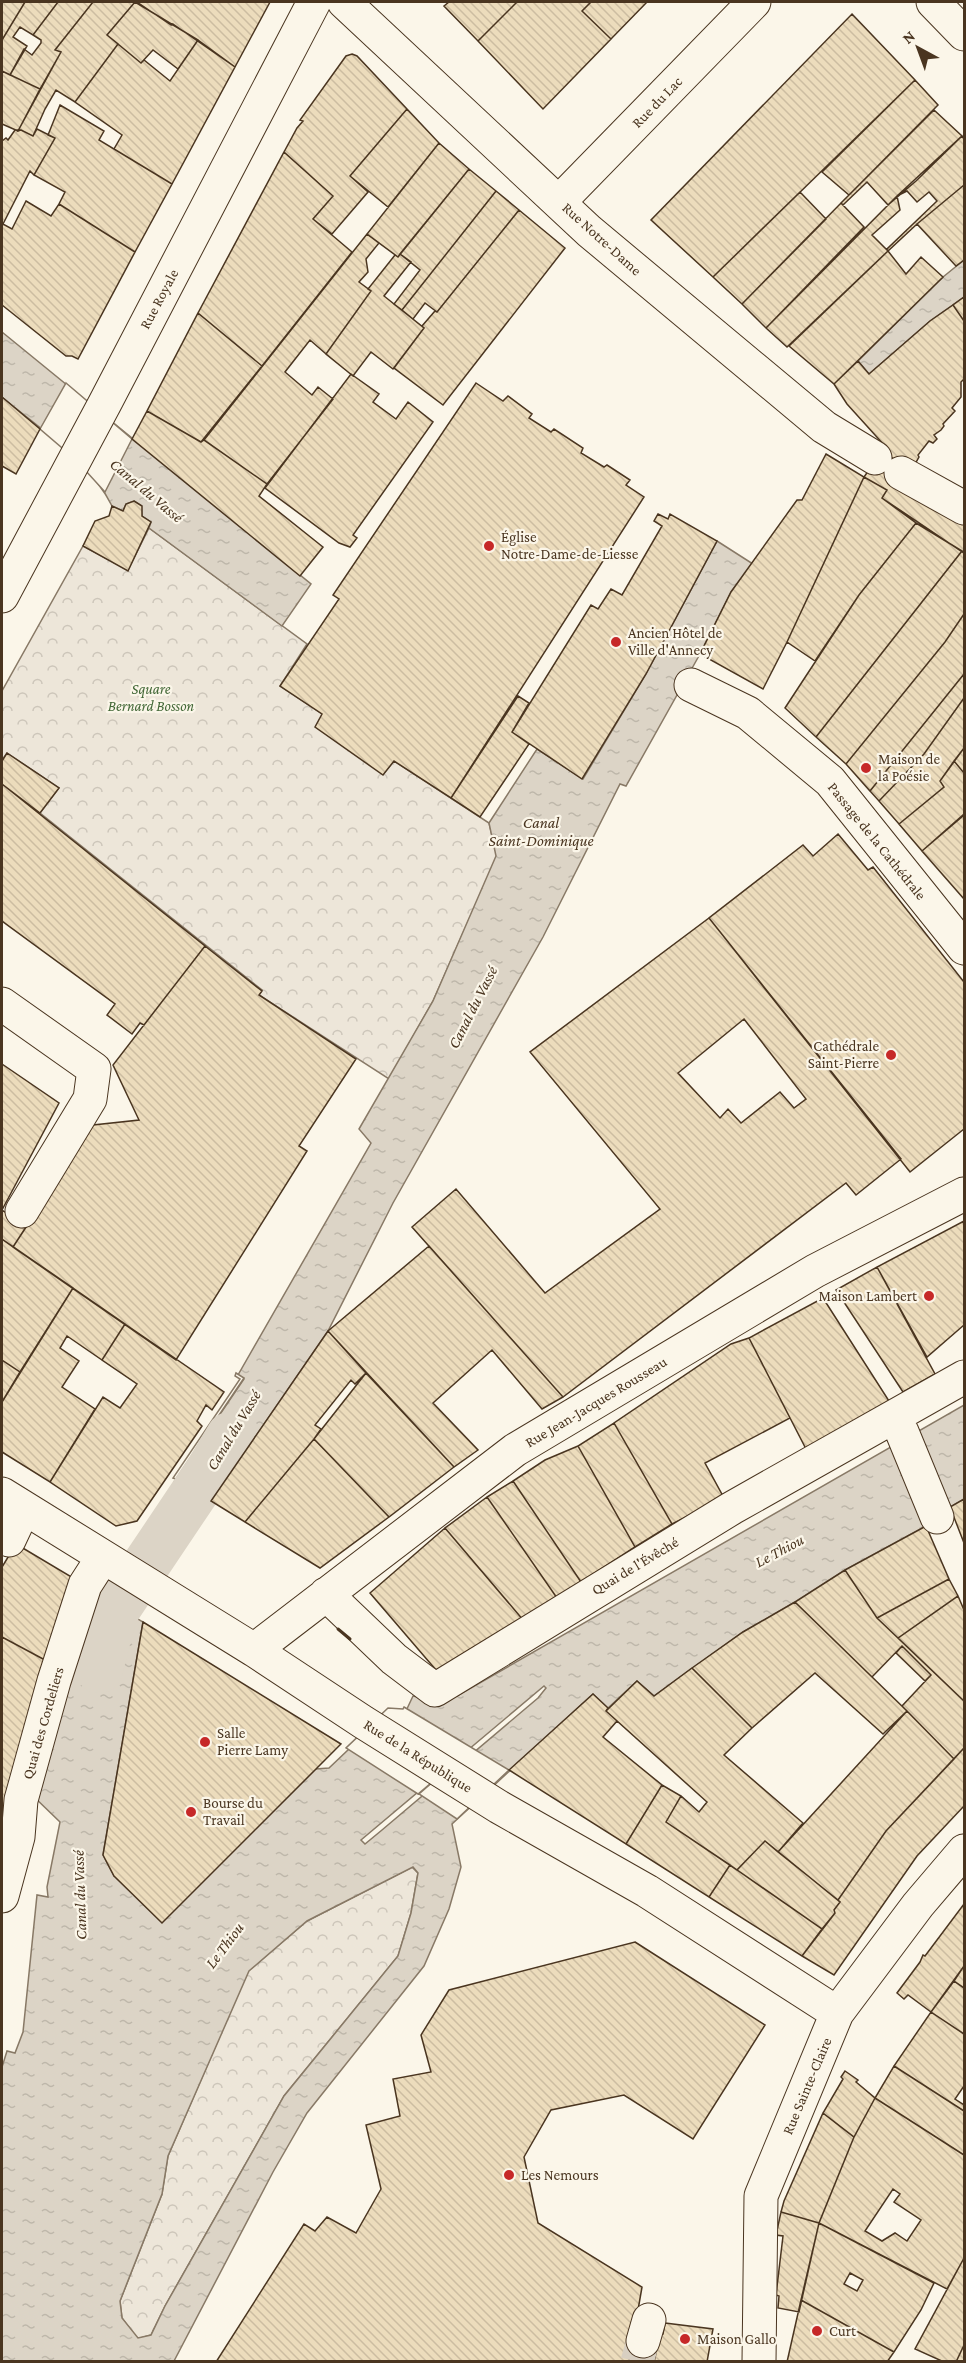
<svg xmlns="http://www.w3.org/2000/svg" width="966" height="2363" font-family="'Crimson Pro',serif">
  <defs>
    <pattern id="park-crowns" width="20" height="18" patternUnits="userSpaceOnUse" patternTransform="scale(1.5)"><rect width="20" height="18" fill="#ede6d9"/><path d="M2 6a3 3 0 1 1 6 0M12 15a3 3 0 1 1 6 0" fill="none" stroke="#cdc6ba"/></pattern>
    <pattern id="water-ripples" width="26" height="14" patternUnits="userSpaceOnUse" patternTransform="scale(1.5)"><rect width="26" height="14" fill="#dcd4c6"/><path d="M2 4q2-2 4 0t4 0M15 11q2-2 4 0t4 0" fill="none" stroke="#beb7aa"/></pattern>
    <pattern id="building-back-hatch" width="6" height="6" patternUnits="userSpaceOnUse" patternTransform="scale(1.5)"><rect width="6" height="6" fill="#ecdcbc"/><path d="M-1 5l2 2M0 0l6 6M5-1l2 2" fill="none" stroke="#ccbda1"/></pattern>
  </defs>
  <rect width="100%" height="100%" fill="#fbf6e9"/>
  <path fill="url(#park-crowns)" stroke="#887966" stroke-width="1.5" d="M149 528 307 644 280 686 322 714 383 774 394 761 489 823 497 856 433 1001 389 1079 259 995 262 990 40 813 59 788 7 753 2 760V691L83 546 128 570Z
    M412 1867 418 1873 411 1913 398 1956 284 2096 165 2306 151 2335 137 2339 122 2318 120 2301 162 2194 168 2156 248 1971 307 1921Z"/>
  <path fill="url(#water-ripples)" stroke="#887966" stroke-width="1.5" fill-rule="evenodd" d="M964 260V297L930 321 869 374 858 361 943 277Z
    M2 332 311 584 282 626 149 528 151 522 142 516 141 506 134 501 126 504 123 511 112 506C90 461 40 429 2 397Z
    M717 541 753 564 731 592 700 654 626 786 620 784 543 937 393 1203 328 1331 211 1501 176 1479 244 1379 238 1375 371 1143 359 1129 433 1001 496 856 489 823 537 749 583 779 646 674Z
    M964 1405V1499L950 1507 926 1526 845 1570 795 1602 743 1632 654 1696 637 1681 608 1708 593 1694 452 1824 461 1867 449 1909 424 1966 307 2113 273 2172 174 2361 2 2362V2067L7 2051 15 2053 23 2032 37 1895 48 1897 47 1887 60 1822 30 1793 89 1589 143 1622 103 1855 114 1876 315 1769 329 1768 389 1711 405 1713 413 1696 432 1700 457 1696ZM544 1686 546 1688 538 1698 382 1830 365 1844 361 1840ZM413 1867 418 1873 411 1913 398 1956 284 2096 165 2306 151 2335 138 2338 122 2318 120 2301 162 2194 168 2156 249 1971 307 1921Z"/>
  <path fill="#fbf6e9" stroke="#887966" stroke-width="1.5" d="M66 383 132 439 105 492 75 459 40 429Z
    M236 1373 244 1378 176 1479 211 1501 210 1504 174 1482 176 1479 173 1478 240 1379 235 1376Z
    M404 1707 509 1770 457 1819 419 1794 450 1767 418 1794 346 1748 388 1708 403 1709Z"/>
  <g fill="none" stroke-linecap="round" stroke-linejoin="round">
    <path stroke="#dcd4c6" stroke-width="48" d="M99 1669 113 1614 209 1471 230 1436"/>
  </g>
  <path fill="url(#building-back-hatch)" stroke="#4a3520" stroke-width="1.5" fill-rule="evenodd" d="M2 2H25L2 40Z
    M25 2H58L33 35 20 27 13 37 27 46 10 75 2 71V40Z
    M58 2H93L55 50 61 52 40 89 10 75 24 49 32 55 41 43V40L33 35Z
    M93 2H135L107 35 118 44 75 102 56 90 45 109 33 136 21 130 18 131 61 52 55 50Z
    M135 2 198 40 178 69 153 50 141 63 107 35Z
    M137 2H270L235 67 173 24 171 25Z
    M449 2H517L478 41 444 6Z
    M517 2H591L582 11 611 39 543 109 478 41Z
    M591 2H647L611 39 582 11Z
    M852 14 915 80 713 277 651 220Z
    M198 40 235 67 172 184 114 149 122 135 75 102 118 44 141 63 144 60 170 81Z
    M352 54 357 56 407 109 350 176 368 192 332 234 313 219 333 196 284 152 297 128 303 121 300 120 346 56Z
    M2 71 40 89 18 131 2 124Z
    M915 80 938 105 849 195 822 172Z
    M60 105 104 131 99 140 172 184 135 252 59 204 65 192 34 175 55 138 48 135Z
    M407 109 439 143 388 207 350 176Z
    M934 110 962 136 916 181 888 205 867 182 843 205 841 203Z
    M37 129 55 138 34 175 30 171 2 226V141L6 138 8 140 15 130H21L33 136Z
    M962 136 964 139V185L917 224 888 251 887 249 937 201 929 192 917 202 907 191 897 196Z
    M439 143 469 169 398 257 367 234Z
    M284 152 333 196 313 219 352 252 262 366 198 313Z
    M469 169 496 191 402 310 394 304 420 270 400 254Z
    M964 185V260L956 266 917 224Z
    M496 191 519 210 437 312 425 303 413 319 402 310Z
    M800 192 826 219 742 304 713 277Z
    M897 196 900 210 872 235 888 251 787 347 766 328Z
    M26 201 51 216 59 204 135 252 78 359 72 356H66L2 305V226L3 224 12 229Z
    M841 203 864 227 766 328 742 304Z
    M519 210 565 248 443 405 394 368 424 328 422 326 435 311 437 312Z
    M367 234 379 243 366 259 368 272 359 282 371 291 326 354 310 340 285 372 312 395 318 387 333 399 267 484 204 440Z
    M888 251 906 274 921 257 943 277 834 384 789 346Z
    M400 254 411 262 384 296 424 328 393 369 371 352 353 376 326 354 371 291 368 289 395 255 398 257Z
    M964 297V321L953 305Z
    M953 305 964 321V379L961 382V397L952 408 955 411 943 424 944 426 941 430 934 435 937 439 933 443 929 441 918 455 919 457 915 464 904 466 882 451 885 446 847 404 834 384 858 361 869 374 930 321Z
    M198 313 262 366 201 442 147 411Z
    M351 374 379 394 373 402 396 419 408 402 433 422 353 535 357 538 350 547 339 543 265 488Z
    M476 383 503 401 508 396 532 414 529 418 551 432 554 429 583 448 581 453 604 467 607 465 630 480 626 485 644 497 451 798 394 761 383 775 315 727 322 714 280 686 339 599 333 595Z
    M2 397 40 429 16 474 2 466Z
    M147 411 201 442 204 440 267 484 259 496 323 547 300 576 132 439Z
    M882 451 904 466 964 519V553L882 498 887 490 864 477Z
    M826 454 864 477 787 642 763 689 700 654 731 592 797 500H802Z
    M864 477 887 490 882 498 916 523 859 595 815 661 787 642Z
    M134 501 142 506V516L151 522 128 571 83 546 95 521 109 516 112 506 123 511 126 504Z
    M658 514 668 519 670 514 717 541 646 674 582 779 512 732 591 605 598 609 611 589 622 595 662 526 654 521Z
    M916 523 962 551 816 737 785 708 859 595Z
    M962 551 964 553V614L945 642 846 764 816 737Z
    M964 614V674L870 791 846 764 945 642Z
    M964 674V698L924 754 879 801 870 791Z
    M518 696 529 703 512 732 529 744 480 817 451 798Z
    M964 698V748L940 781 944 787 899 824 879 801 924 754Z
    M964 748V773L954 761Z
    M7 753 59 788 40 813 2 784V761Z
    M954 761 964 773V814L922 851 899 824 944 787 940 781Z
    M2 784 205 946 144 1025 140 1023 132 1034 107 1015 115 1004 2 921Z
    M963 816 964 817V899L922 851Z
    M838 834 868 870 873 867 964 982V1129L910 1172 709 918 803 845 813 856Z
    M709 918 901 1159 856 1195 846 1183 563 1397 412 1227 456 1189 545 1293 660 1209 530 1052ZM744 1019 806 1099 794 1108 780 1092 741 1123 728 1109 720 1118 678 1073Z
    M205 946 262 991 259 995 356 1059 299 1146 307 1151 176 1360 13 1247 93 1125 139 1120 113 1065Z
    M2 1064 59 1103 2 1210Z
    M2 1210 26 1227 13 1247 2 1239Z
    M964 1221V1325L927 1357 877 1267Z
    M2 1239 73 1288 20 1372 2 1360Z
    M429 1246 563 1397 542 1409 492 1350 433 1403 478 1450 454 1467 328 1331Z
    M877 1267 935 1374 903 1392 836 1290Z
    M73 1288 125 1324 102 1360 67 1336 60 1348 79 1361 62 1387 95 1409 50 1482 2 1452V1402Z
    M823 1298 889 1401 806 1449 749 1338Z
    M125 1324 224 1392 212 1410 206 1405 197 1421 202 1426 137 1521 116 1526 50 1482 103 1397 120 1408 137 1384 102 1360Z
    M328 1331 366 1373 355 1384 351 1380 315 1425 321 1429 314 1439 245 1522 211 1501Z
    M749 1338 790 1418 705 1463 724 1498 672 1524 614 1423 731 1344Z
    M2 1360 20 1372 2 1402Z
    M366 1373 454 1467 389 1517 314 1439Z
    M614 1423 672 1524 635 1547 578 1446Z
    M314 1439 389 1517 320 1568 245 1522Z
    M578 1446 635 1547 581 1582 513 1481 545 1460Z
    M513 1481 581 1582 557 1598 487 1497Z
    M487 1497 557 1598 524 1621 445 1528Z
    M964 1499V1543L950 1507Z
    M926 1526 949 1579 877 1618 845 1570Z
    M445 1528 524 1621 442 1677 370 1593Z
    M16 1544 85 1585 58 1667 2 1637V1567Z
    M845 1570 877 1618 964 1701V1748L954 1759 902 1706 931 1675 902 1646 872 1677 795 1602Z
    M949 1579 958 1596 898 1638 877 1618Z
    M958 1596 964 1610V1701L898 1638Z
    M795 1602 907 1711 883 1734 815 1673 752 1728 692 1668 743 1632Z
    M143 1622 341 1744 162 1923 114 1876 103 1855Z
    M2 1637 58 1667 2 1846Z
    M902 1646 931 1675 925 1681 896 1653Z
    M692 1668 752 1728 724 1755 803 1823 778 1852 765 1841 737 1870 666 1822 681 1796 699 1812 707 1802 606 1711 637 1681 654 1696Z
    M593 1694 608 1708 606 1711 617 1721 603 1737 662 1785 626 1844 509 1770Z
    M907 1711 954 1759 886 1831 838 1900 778 1852Z
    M964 1748V1806L917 1856 834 1975 802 1956 835 1913 834 1910 840 1902 838 1900 886 1831Z
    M662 1785 681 1796 666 1822 730 1865 709 1897 626 1844Z
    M765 1841 840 1902 834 1910 835 1913 822 1929 737 1870Z
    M730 1865 822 1929 802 1956 709 1897Z
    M964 1904V1966L931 2012 908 1995 904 1999 897 1993 920 1962 923 1955 925 1956Z
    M635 1942 765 2025 693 2139 624 2095 551 2110 524 2157 538 2223 642 2287 629 2362H216L304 2224 315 2231 327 2217 356 2233 381 2189 366 2125 400 2116 393 2079 431 2072 421 2035 449 1990Z
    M964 1966V1988L954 1981Z
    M954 1981 964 1988V2034L931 2012Z
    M931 2012 964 2034V2086L955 2099 964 2105V2111L894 2066Z
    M894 2066 964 2111V2155L875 2098Z
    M845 2071 858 2080 856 2082 875 2098 854 2137 823 2113 843 2079 841 2077Z
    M875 2098 964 2155V2258L947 2289 819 2223 854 2137ZM893 2189 900 2194 894 2202 921 2220 907 2241 895 2233 882 2241 865 2231Z
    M823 2113 854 2137 819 2223 781 2212 784 2201Z
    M781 2212 819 2223 799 2312 778 2308 779 2296 776 2295 783 2236 776 2235Z
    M819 2223 934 2283 921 2310 894 2352 801 2300ZM850 2273 863 2280 857 2291 844 2284Z
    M964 2258V2345L956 2362H944L915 2349Z
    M801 2300 894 2352 887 2362H787Z
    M665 2323 713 2329 707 2362H654L660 2334H663Z
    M633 2339 658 2344 654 2362H629Z
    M964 2345V2362H956Z"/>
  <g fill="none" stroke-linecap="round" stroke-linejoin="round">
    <path stroke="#d8cfc1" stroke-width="33" stroke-dasharray="33 16" stroke-linecap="butt" d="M637 2362 643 2341"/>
    <g stroke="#4a3520" stroke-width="35">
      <path id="street" d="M344 2 589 231 824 427 875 458
        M933 2 964 34
        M559 202 754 2
        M901 473 964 508
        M2 596 105 403 314 2
        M691 685 748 713 830 781 964 948
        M2 1004 94 1069 90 1099 22 1211
        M902 1432 937 1517
        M2 1494 254 1650 363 1722 499 1807 647 1891 837 2013
        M9 1540 24 1508
        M326 1594 394 1659 435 1690 732 1508 964 1377
        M254 1650 515 1450 815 1271 964 1194
        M2 1896 18 1837 21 1800 54 1681 85 1585 103 1557
        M643 2341 649 2320
        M759 2362 761 2196 837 2013 918 1905 964 1851"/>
    </g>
    <use href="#street" stroke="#fbf6e9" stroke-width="33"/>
    <path stroke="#4a3520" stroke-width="3" d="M338 1629 350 1639"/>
  </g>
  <g fill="#c62828" stroke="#fbf6e9" stroke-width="2">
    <circle cx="489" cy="546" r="6"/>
    <circle cx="616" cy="642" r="6"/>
    <circle cx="866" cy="768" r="6"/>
    <circle cx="891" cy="1055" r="6"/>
    <circle cx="929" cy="1296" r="6"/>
    <circle cx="205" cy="1742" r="6"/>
    <circle cx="191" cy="1812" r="6"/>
    <circle cx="509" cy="2175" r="6"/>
    <circle cx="817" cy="2331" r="6"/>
    <circle cx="685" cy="2339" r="6"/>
  </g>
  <g text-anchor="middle" stroke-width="4.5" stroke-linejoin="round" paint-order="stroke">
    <g font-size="15" fill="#4a3520" stroke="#fbf6e9">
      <text transform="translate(657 102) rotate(-46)" y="5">Rue du Lac</text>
      <text transform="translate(602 239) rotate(42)" y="5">Rue Notre-Dame</text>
      <text transform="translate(159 299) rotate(-62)" y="5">Rue Royale</text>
      <text transform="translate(877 841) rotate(51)" y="5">Passage de la Cathédrale</text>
      <text transform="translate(596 1402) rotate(-31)" y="5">Rue Jean-Jacques Rousseau</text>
      <text transform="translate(635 1566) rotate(-31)" y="5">Quai de l'Évêché</text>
      <text transform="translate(43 1723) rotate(-74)" y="5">Quai des Cordeliers</text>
      <text transform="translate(418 1756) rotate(32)" y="5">Rue de la République</text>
      <text transform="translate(807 2086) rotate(-67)" y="5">Rue Sainte-Claire</text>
    </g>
    <g font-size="15" fill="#4a3520" stroke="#fbf6e9" text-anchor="start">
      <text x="501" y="542">Église<tspan x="501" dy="17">Notre-Dame-de-Liesse</tspan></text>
      <text x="628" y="638">Ancien Hôtel de<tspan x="628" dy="17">Ville d'Annecy</tspan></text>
      <text x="878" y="764">Maison de<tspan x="878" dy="17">la Poésie</tspan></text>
      <text x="879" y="1051" text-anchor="end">Cathédrale<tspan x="879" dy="17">Saint-Pierre</tspan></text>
      <text x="917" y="1301" text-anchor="end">Maison Lambert</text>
      <text x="217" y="1738">Salle<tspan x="217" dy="17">Pierre Lamy</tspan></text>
      <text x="203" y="1808">Bourse du<tspan x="203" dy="17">Travail</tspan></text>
      <text x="521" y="2180">Les Nemours</text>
      <text x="829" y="2336">Curt</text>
      <text x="697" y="2344">Maison Gallo</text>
    </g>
    <g font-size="15" font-style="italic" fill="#436837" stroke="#fbf6e9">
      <text x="151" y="694">Square<tspan x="151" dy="17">Bernard Bosson</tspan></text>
    </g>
    <g font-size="16" font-style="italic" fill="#4a3520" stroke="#fbf6e9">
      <text transform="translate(147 490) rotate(40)" y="6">Canal du Vassé</text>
      <text x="541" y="828">Canal<tspan x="541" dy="18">Saint-Dominique</tspan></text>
      <text transform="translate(472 1007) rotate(-63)" y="6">Canal du Vassé</text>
      <text transform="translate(233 1430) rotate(-59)" y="6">Canal du Vassé</text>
      <text transform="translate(779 1550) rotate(-28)" y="6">Le Thiou</text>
      <text transform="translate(79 1895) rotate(-92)" y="6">Canal du Vassé</text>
      <text transform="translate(224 1945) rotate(-53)" y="6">Le Thiou</text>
    </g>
  </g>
  <rect width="966" height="2363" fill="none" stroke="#4a3520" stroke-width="6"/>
  <g transform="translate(918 48) rotate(319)" stroke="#fbf6e9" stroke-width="4.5" paint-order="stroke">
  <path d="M0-4.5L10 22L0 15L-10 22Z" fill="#4a3520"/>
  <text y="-9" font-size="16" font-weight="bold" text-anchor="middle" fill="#4a3520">N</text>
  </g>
</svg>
